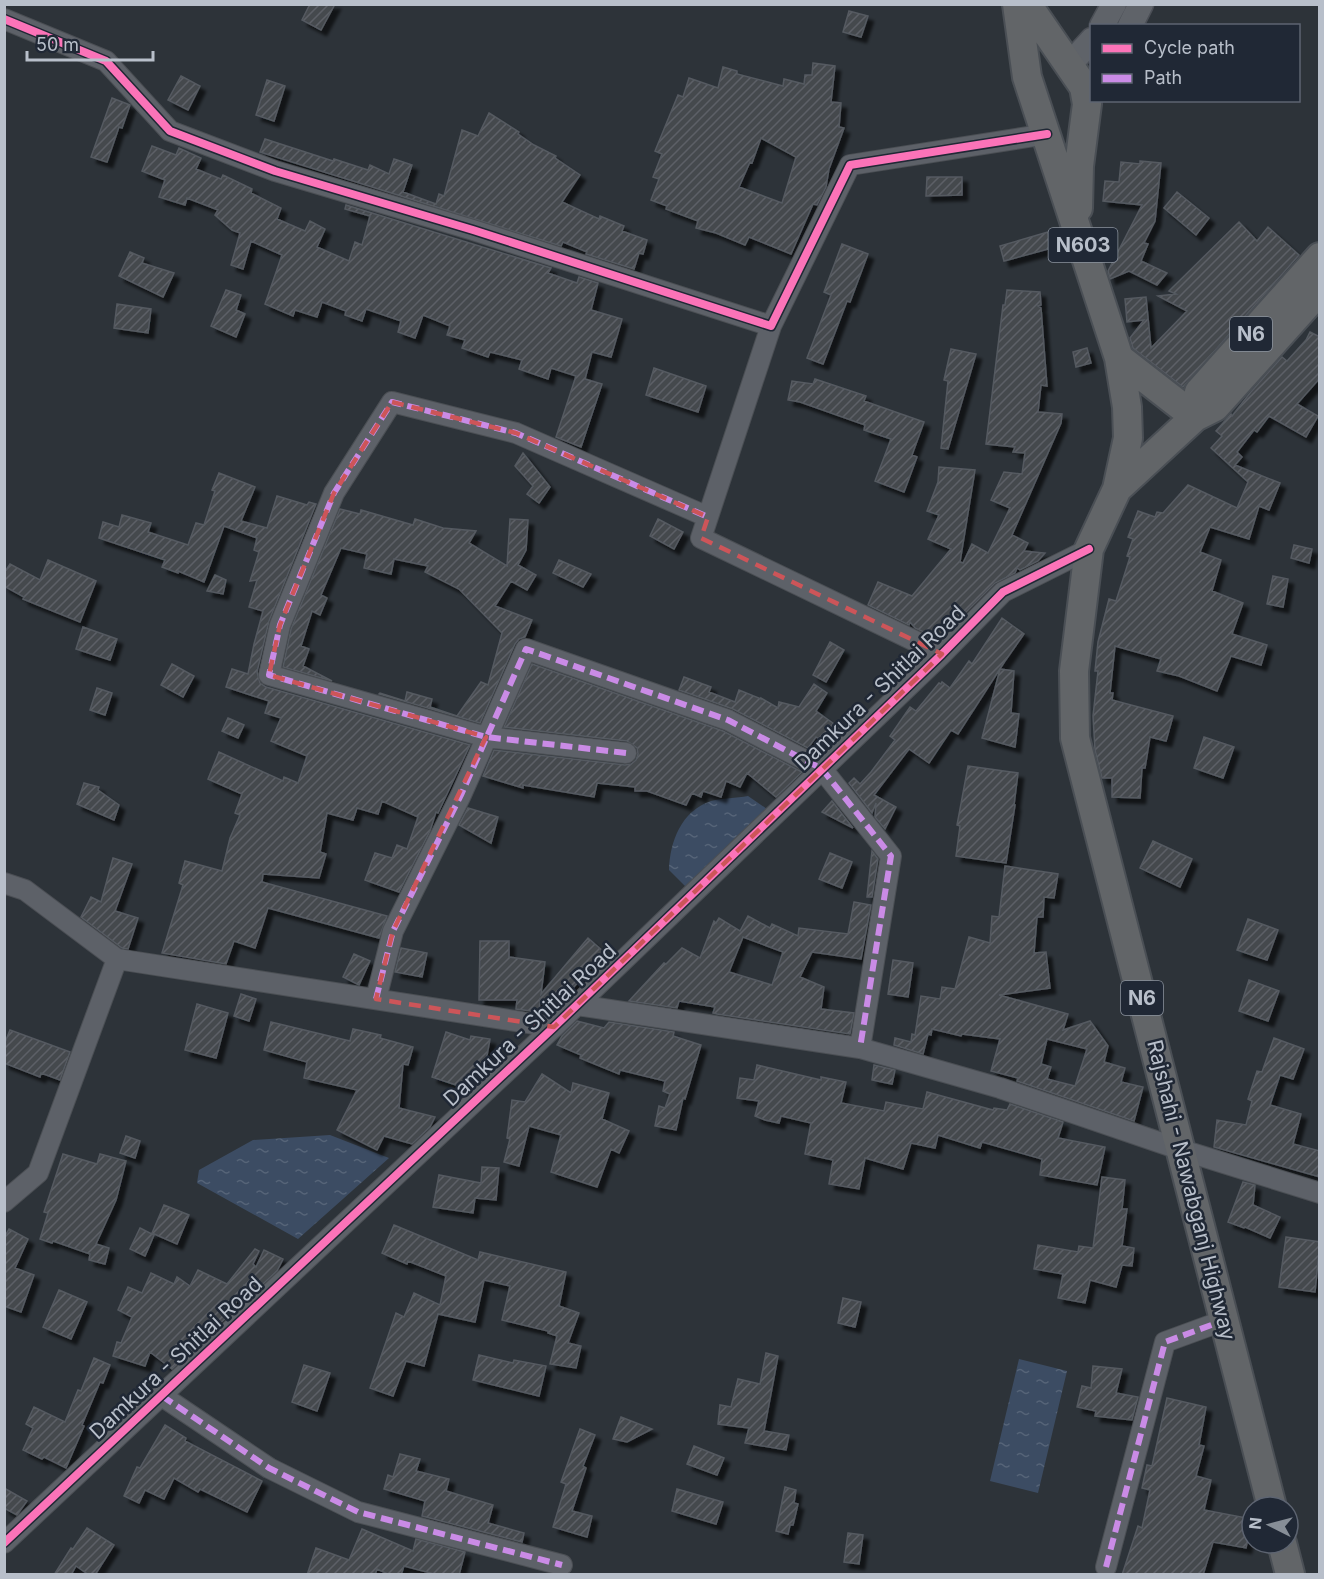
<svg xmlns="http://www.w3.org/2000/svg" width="1324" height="1579" font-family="Inter,sans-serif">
  <defs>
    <pattern id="water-ripples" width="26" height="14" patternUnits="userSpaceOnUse" patternTransform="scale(1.5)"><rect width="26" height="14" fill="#3c4c63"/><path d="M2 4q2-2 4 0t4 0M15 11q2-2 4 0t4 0" fill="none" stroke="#566478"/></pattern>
    <pattern id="building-hatch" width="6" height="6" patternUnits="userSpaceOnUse" patternTransform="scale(1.5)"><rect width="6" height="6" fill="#44484e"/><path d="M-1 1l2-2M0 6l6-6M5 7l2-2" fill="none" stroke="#5d6166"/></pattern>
    <filter id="shadow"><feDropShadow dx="5.5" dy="5.5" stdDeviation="1.5" flood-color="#0009"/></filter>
  </defs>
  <rect width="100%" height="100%" fill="#2d3339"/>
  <path fill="url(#water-ripples)" d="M748 796 770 811 688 889 669 870C670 842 681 811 711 801 722 798 737 798 748 796Z
    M330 1135 389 1158 298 1239 197 1183 199 1170 253 1140Z
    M1019 1359 1067 1371 1038 1493 990 1481Z"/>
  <path fill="url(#building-hatch)" stroke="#555a61" stroke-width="1.5" fill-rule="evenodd" filter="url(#shadow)" d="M310 4H335L321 30 302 20Z
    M849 11 868 16 861 37 843 32Z
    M813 63 835 66 831 102 841 103 839 127 844 128 829 169 826 187 817 205 813 204 791 254 749 237 745 245 716 233 696 228 698 221 666 209 667 206 651 200 659 179 653 177 662 154 655 151 678 95 683 97 689 78 718 88 723 67 737 71V74L783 86 784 79 804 84 805 75H812ZM761 138 796 157 782 203 739 187 750 162 752 163Z
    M181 76 200 86 188 110 168 100Z
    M267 80 285 86 274 121 256 115Z
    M112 98 130 105 122 128 119 127 107 162 91 157Z
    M489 113 519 132 518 134 534 145 556 156 555 158 580 175 562 202 599 219 600 216 624 226 622 231 647 240 643 254 639 253 634 269 586 254 587 252 563 242 561 246 260 152 265 139 333 161 334 159 368 170 370 165 389 174 394 159 412 165 403 192 436 204 439 194 444 196 462 130 478 136Z
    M152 146 176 155 179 148 201 158 196 169 221 179 223 175 252 189 251 193 281 208 277 219 305 231 310 221 325 229 317 247 349 261 355 242 362 245 370 216 345 209 346 205 551 268 548 273 577 283 579 277 598 283 591 310 622 319 611 357 592 352 585 379 602 384 581 447 556 437 576 376 551 368 548 379 519 369 522 360 490 352 488 357 462 348 465 340 447 335 450 326 423 315 415 338 398 332 401 321 366 309 362 321 345 315 346 311 322 302 317 317 295 310 293 316 265 304 282 255 251 241 243 269 231 265 240 233 232 230 215 215 218 210 187 198 185 205 159 197 165 180 142 171Z
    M1140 161 1161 163 1155 221 1144 243 1148 244 1141 261 1167 273 1157 285 1129 271 1110 279 1108 271 1142 205 1103 201 1105 181 1119 182 1121 162 1140 164Z
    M927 177H962V195L926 196Z
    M1177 192 1209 218 1196 235 1164 208Z
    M1239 222 1257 241 1268 227 1299 255 1183 387 1133 348 1130 338 1144 320 1127 322 1125 299 1146 297 1151 348 1187 311 1158 296 1176 294 1169 291Z
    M1048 232 1052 248 1004 261 1000 246Z
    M842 244 868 254 850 302 847 301 823 364 807 358 831 295 824 292Z
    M130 252 144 258 142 263 174 273 163 297 119 276Z
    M226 290 241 295 236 310 245 314 236 337 211 326Z
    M1007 290 1040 292 1041 305 1038 306 1041 308 1047 386 1041 385 1038 412 1062 414 1061 423 1012 535 1028 543 1024 551 1045 553 1038 561 1020 570 1017 568 1015 573 995 583 939 639 915 628 910 622 909 625 868 605 878 582 912 596 951 549 928 539 939 515 927 511 938 482 939 467 975 470 960 562 963 563 972 544 988 553 1010 508 991 500 1004 472 1022 474 1025 453 1013 452 1015 447 986 444 1003 305H1005Z
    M117 304 151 309 148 333 114 328Z
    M1310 332 1320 337V378L1297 404 1318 416 1306 437 1269 416 1257 432 1254 430 1237 452 1242 457 1235 465 1280 483 1269 510 1259 506 1249 539 1210 527 1200 552 1221 560 1212 591 1243 603 1232 634 1267 645 1261 665 1231 656 1217 691 1179 676 1157 671 1161 659 1115 646 1110 693H1113L1112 700 1173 716 1166 741 1150 737 1145 768H1142L1140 798 1112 797V778H1102L1095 750 1093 716 1098 671H1095L1098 642 1109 599 1116 601 1130 557 1127 556 1133 539 1128 537 1138 511 1155 517 1157 512 1163 513 1188 485 1237 508 1248 482 1211 448 1222 436 1216 431 1231 414 1232 416 1250 393 1282 357 1287 361 1306 340Z
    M1087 348 1091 363 1076 367 1073 352Z
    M951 349 976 354 948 449 941 448 948 381 944 380Z
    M654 368 706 386 698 412 646 395Z
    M815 379 866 396 864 401 924 422 912 455 917 457 904 492 875 481 891 439 864 430 865 425 800 402 788 400 792 381 813 384Z
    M523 453 550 487 539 503 527 494 533 486 515 466Z
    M219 473 255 487 241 521 267 528 277 496 307 505 309 502 316 504 269 621 257 672 260 683 266 687 470 745 438 813 436 812 430 831 399 892 365 880 375 853 392 858 397 845 407 849 418 817 382 801 378 814 357 808 353 820 327 813 320 852 326 854 319 878 263 874 262 882 387 916 379 938 268 908 255 948 234 941 226 964 162 953 183 885 179 883 185 861 222 871 230 838 240 815 235 813 242 794 208 779 219 752 283 781 284 777 298 783 307 756 271 741 281 718 265 713 269 701 226 687 232 669 248 674 254 644 263 611 249 607 257 580 250 581 259 552 254 550 257 538 224 526 204 582 178 571V573L162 567 165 560 99 538 103 522 119 527 122 515 151 523 148 532 188 545 196 523 204 525 215 491 212 490Z
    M340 509 360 514 361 510 413 525 415 519 443 528 476 531 469 543 507 566 510 519 528 520 526 550 518 565 536 575 527 590 511 581 495 606 532 620 525 637 519 639 515 644 480 723 379 694 380 693 405 701 407 692 432 699 430 707 457 716 481 682 488 685 502 633 459 589 425 572 428 566 394 559 391 574 364 568 367 554 341 548 321 595 327 598 320 615 312 611 301 646 309 649 303 666 332 681 283 667 291 629Z
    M658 519 683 532 674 549 650 536Z
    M1294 545 1312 549 1309 563 1291 558Z
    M48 560 96 581 80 622 23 599 24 597 4 586V573L10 564 40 580Z
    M559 560 591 574 583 587 553 573Z
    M215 575 226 580 223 594 207 591Z
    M1273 576 1288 579 1283 607 1267 604Z
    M1002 618 1024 634 1005 661 958 734 951 730 929 763 909 749 874 795 896 807 885 829 875 817 876 803 872 813 849 783 854 778 860 784 871 772 895 740 890 736 910 707 916 711 939 683 941 684 942 682 950 688 969 661 972 664Z
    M83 627 117 639 110 660 76 649Z
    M830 642 844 650 826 682 813 675Z
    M172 664 194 676 183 697 161 685Z
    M532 664 723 731 802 772 776 797 747 773 740 787 726 781 721 797 703 791 701 797 692 793 686 805 647 791H635V787L597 783 594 797 523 785V788L483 776 494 750 625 765 631 764 636 760 638 754 637 748 627 741 504 727Z
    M1000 669 1014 671 1011 713 1019 714 1015 747 982 738Z
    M684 677 711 687 709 692 735 702 739 690 761 699V698L778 708 779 702 799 707 814 684 827 693 816 711 844 731 829 746 816 737 808 748 733 709 679 690Z
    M97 688 112 693 105 715 90 710Z
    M228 718 244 725 238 738 222 731Z
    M1204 737 1234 747 1223 778 1194 768Z
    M968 766 1018 773 1014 805H1015L1006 863 956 856 960 826 957 825Z
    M84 783 99 787 98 790 119 805 114 820 77 804Z
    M832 801 853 828 822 812Z
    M468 808 498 817 491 843 459 825Z
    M1153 841 1192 859 1180 887 1140 868Z
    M872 851 878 859 872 897H867Z
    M830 853 852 862 842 888 819 879Z
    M113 858 132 864 115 911 138 918 128 949 122 948 81 917 91 897 101 902Z
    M1005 866 1058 874 1054 898 1044 897 1043 917H1037L1034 953 1046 952 1050 988 999 995 1068 1014 1063 1030 1090 1021 1108 1046 1104 1062 1125 1068 1121 1082 1143 1087 1134 1121 1017 1081 1018 1078 991 1071 1000 1039 962 1034 961 1036 932 1029 931 1035 928 1034 923 1054 894 1045 895 1038 911 1042 912 1034 915 1035 921 996 940 999 942 987 955 989 969 937 990 943 992 916 999 917ZM1047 1039 1087 1049 1075 1086 1047 1079 1051 1067 1041 1064Z
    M854 902 871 905 861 959 812 952 800 977 824 987 821 1009 854 1013 850 1034 717 1014 713 1013 715 1007 679 1001 677 1008 629 1001 664 963 666 964 682 948 700 958 714 921 716 923 719 918 740 931 748 916 770 928 772 924 798 936 799 928 848 934ZM743 937 783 952 772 985 729 972Z
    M1248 919 1278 930 1267 960 1237 950Z
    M588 938 604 952 554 1010 540 999 539 1012 516 1009 517 1000H479L480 941H509V957L545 962 541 994Z
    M401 948 427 953 422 977 395 972Z
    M354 954 370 961 359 985 343 977Z
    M893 960 913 963 908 997 888 994Z
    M1249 980 1279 991 1268 1021 1239 1011Z
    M241 994 256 999 249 1021 234 1016Z
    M197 1004 228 1013 216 1058 185 1050Z
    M577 1021 604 1028 609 1022 674 1032 673 1036 701 1045 685 1099 683 1098 676 1130 655 1126 659 1106 665 1108 670 1094 663 1091 665 1081 620 1070 619 1074 580 1058 581 1055 557 1045 562 1036Z
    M271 1022 350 1041 353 1029 381 1035 380 1038 413 1047 408 1065 403 1064 399 1108 435 1117 430 1127 412 1144 384 1136 377 1150 337 1130 357 1090 304 1078 307 1062 264 1050Z
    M10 1030 70 1052 60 1080 41 1073 40 1077 4 1063V1045Z
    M446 1032 470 1040 471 1036 490 1039 483 1077 467 1092 459 1086 432 1077Z
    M1274 1038 1304 1049 1293 1079 1280 1075 1270 1105 1301 1114 1293 1144 1320 1151V1177L1214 1147 1217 1120 1246 1125 1252 1101 1248 1099 1257 1071 1262 1072Z
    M757 1065 821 1080V1077L846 1082 841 1103 884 1111 886 1102 923 1109 927 1092 993 1110 994 1108 1007 1110 1010 1104 1063 1122 1058 1138 1105 1147 1097 1185 1040 1175 1042 1159 982 1142 980 1148 938 1135 935 1148 911 1143 903 1169 865 1158 859 1189 829 1184 833 1160 805 1154 811 1123 781 1116 779 1123 765 1120 755 1116 759 1101 737 1098 740 1078 754 1080Z
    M874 1065 895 1070 892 1084 872 1080Z
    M542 1074 571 1093 573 1083 609 1093 602 1119 629 1131 619 1153 611 1149 597 1187 551 1172 561 1135 529 1126 519 1166 504 1162 510 1139 507 1138 512 1100 525 1102Z
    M126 1136 140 1141 135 1158 120 1153Z
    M63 1154 97 1164 100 1154 126 1161 116 1200 96 1244 109 1248 105 1264 89 1260 90 1254 53 1241 52 1243 40 1239 48 1213 44 1212Z
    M482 1167 499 1168 496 1200 475 1198 473 1213 433 1207 439 1175 481 1183Z
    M1102 1177 1125 1180 1122 1209H1127L1122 1246 1134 1248 1132 1266 1122 1265 1116 1287 1090 1280 1085 1303 1058 1298 1063 1274 1034 1269 1038 1245 1078 1252 1079 1246 1093 1248Z
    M1243 1182 1255 1185 1253 1205 1280 1217 1270 1238 1245 1227 1244 1228 1228 1222Z
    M164 1205 189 1215 177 1244 152 1233Z
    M394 1225 478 1260 480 1252 566 1272 559 1306 579 1313 568 1343 581 1346 576 1368 550 1364 557 1336 548 1333V1331L502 1320 510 1286 484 1280 475 1322 438 1314 424 1366 406 1361 393 1396 370 1388 396 1313 404 1317 414 1293 440 1305 446 1276 408 1261 407 1264 382 1253Z
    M140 1228 154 1235 145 1256 130 1249Z
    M9 1229 28 1239 15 1268 34 1275 21 1312 4 1306V1238Z
    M1286 1237 1320 1242 1315 1292 1279 1287Z
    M255 1249 259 1251 253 1264 256 1267 264 1250 283 1259 277 1271 253 1293 244 1285 232 1312 172 1369 150 1352 145 1366 113 1356 117 1342 121 1343 132 1317 118 1310 128 1287 142 1293 151 1273 174 1284 177 1277 190 1286 198 1270 227 1284Z
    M59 1290 87 1302 71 1339 43 1327Z
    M843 1298 861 1302 855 1327 838 1323Z
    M766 1353 778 1356 764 1431 789 1435 786 1450 745 1443 749 1428 718 1424 720 1405 731 1407 738 1379 760 1384Z
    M479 1355 513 1363 514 1360 546 1366 539 1396 473 1380Z
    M94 1358 110 1365 103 1383 100 1382 82 1425 84 1426 66 1468 44 1457 42 1459 23 1450 33 1428 26 1424 34 1407 65 1422 78 1390 81 1391Z
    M304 1365 330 1373 317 1411 292 1402Z
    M1093 1366 1122 1369 1116 1393 1138 1397 1132 1420 1095 1416 1096 1411 1077 1407 1082 1386 1091 1388Z
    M1167 1398 1206 1407 1199 1445 1204 1446 1196 1476 1211 1480 1204 1510 1252 1519 1246 1548 1213 1542 1203 1575H1122L1138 1526 1142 1528 1150 1490 1142 1488 1147 1465 1152 1466Z
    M621 1417 652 1429 627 1442 613 1439Z
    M165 1425 186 1438 185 1441 262 1481 247 1512 200 1489 198 1492 174 1478 164 1499 145 1490 139 1503 124 1496 137 1467 140 1468Z
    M580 1429 595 1435 583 1466 586 1468 572 1511 592 1516 587 1537 553 1527 566 1484 561 1482Z
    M694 1446 724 1458 717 1475 687 1464Z
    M400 1454 420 1459 416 1471 449 1479 446 1491 493 1505 488 1523 524 1533 522 1542 422 1516 425 1501 384 1489 388 1475 393 1477Z
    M785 1487 796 1490 794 1503 798 1504 793 1525H790L788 1534 776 1531Z
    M4 1488 27 1501 17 1515 4 1508Z
    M677 1489 723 1502 716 1524 672 1511Z
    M87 1528 114 1545 95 1575H89L76 1566 71 1575H54L71 1548 73 1549Z
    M362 1529 413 1551 416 1539 465 1552 459 1575H438L404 1566 401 1575H390L377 1569 375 1575H307L316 1548 349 1560Z
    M848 1533 863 1535 859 1564 844 1562Z"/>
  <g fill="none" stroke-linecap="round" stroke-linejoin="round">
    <g stroke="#4b4f54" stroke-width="22">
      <path id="minor" d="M4 19 106 61 170 131 275 171 473 230 771 326 850 165 1047 134
        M771 326 701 538 942 654
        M626 753 486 737 269 675 280 625 334 493 392 402 516 433 708 517
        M4 883 25 890 117 959
        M376 999 393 931 461 795 526 649 728 720 822 769 891 856 860 1048
        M577 1005 860 1048 1000 1088 1182 1150 1320 1193
        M4 1202 38 1173 117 959 554 1027
        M162 1396 269 1468 358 1512 562 1565
        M4 1543 554 1027 942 654 1003 592 1089 549
        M1106 1567 1165 1342 1225 1320"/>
    </g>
    <g stroke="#4b4f56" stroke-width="27">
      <path id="major" d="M1102 26 1114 4
        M1130 26 1141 4
        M1070 64 1092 40"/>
    </g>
    <g stroke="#4a4f55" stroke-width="32">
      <path id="highway" d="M1017 4 1027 77 1119 358 1127 407 1128 438 1117 489 1089 549 1074 671 1075 738 1272 1507
        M1027 4 1084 87 1087 104 1079 166 1078 208
        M1119 358 1195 417
        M1195 417 1199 392 1320 257
        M1117 489 1195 417 1215 407 1320 290
        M1282 1543 1290 1574"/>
    </g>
    <use href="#minor" stroke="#5d6168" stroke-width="20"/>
    <use href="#major" stroke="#5f6369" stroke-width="24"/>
    <use href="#highway" stroke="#626568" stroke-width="28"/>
    <path stroke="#ca8be6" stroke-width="6" stroke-dasharray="12 6" stroke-linecap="butt" d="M626 753 486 737 269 675 280 625 334 493 392 402 516 433 708 517
      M376 999 393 931 461 795 526 649 728 720 822 769 891 856 860 1048
      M162 1396 269 1468 358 1512 562 1565
      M1106 1567 1165 1342 1225 1320"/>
    <g stroke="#202835" stroke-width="11">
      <path id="cycleway" d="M4 19 106 61 170 131 275 171 473 230 771 326 850 165 1047 134
        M4 1543 554 1027 942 654 1003 592 1089 549"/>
    </g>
    <use href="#cycleway" stroke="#fb73b8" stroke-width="8"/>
  </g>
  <path fill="none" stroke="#cd5559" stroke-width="4.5" stroke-dasharray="12 8" stroke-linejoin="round" d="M392 402 516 433 708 517 701 538 942 654 554 1027 376 999 393 931 486 737 269 675 280 625 334 493Z"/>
  <g text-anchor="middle" stroke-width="5" stroke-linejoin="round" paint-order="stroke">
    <g fill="#202835" stroke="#8a929d" stroke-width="1.5">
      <rect x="1048.5" y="228" width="69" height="34" rx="4.5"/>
      <rect x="1230" y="317" width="42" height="34" rx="4.5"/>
      <rect x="1121" y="981" width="42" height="34" rx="4.5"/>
    </g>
    <g font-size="20" font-weight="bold" fill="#b8bfca">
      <text x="1083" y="252">N603</text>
      <text x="1251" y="341">N6</text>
      <text x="1142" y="1005">N6</text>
    </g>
    <g font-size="21" fill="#b8bfca" stroke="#202835">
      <text transform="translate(880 688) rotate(-44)" y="7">Damkura - Shitlai Road</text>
      <text transform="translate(530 1025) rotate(-43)" y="7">Damkura - Shitlai Road</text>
      <text transform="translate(1191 1190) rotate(76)" y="7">Rajshahi - Nawabganj Highway</text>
      <text transform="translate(176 1358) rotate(-43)" y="7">Damkura - Shitlai Road</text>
    </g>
  </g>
  <rect width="1324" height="1579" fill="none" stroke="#b8bfca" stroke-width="12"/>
  <rect x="1090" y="24" width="210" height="78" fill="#202835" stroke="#5d6471" stroke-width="1.5"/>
  <rect x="1102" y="44" width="30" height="9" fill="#fb73b8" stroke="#5d6471" stroke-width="1.5"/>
  <text x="1144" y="54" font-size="18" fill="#b8bfca">Cycle path</text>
  <rect x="1102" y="74" width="30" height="9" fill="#ca8be6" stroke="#5d6471" stroke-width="1.5"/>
  <text x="1144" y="84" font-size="18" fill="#b8bfca">Path</text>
  <g transform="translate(1270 1525) rotate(276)"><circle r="28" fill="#202835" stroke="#5d6471" stroke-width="1.5"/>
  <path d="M0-4.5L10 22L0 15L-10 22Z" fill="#878e97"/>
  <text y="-9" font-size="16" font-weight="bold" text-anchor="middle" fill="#b8bfca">N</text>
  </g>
  <path d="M27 51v9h126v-9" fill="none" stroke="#b8bfca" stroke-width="3"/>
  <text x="36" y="51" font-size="18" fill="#b8bfca" stroke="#202835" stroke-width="4.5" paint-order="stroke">50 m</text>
</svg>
